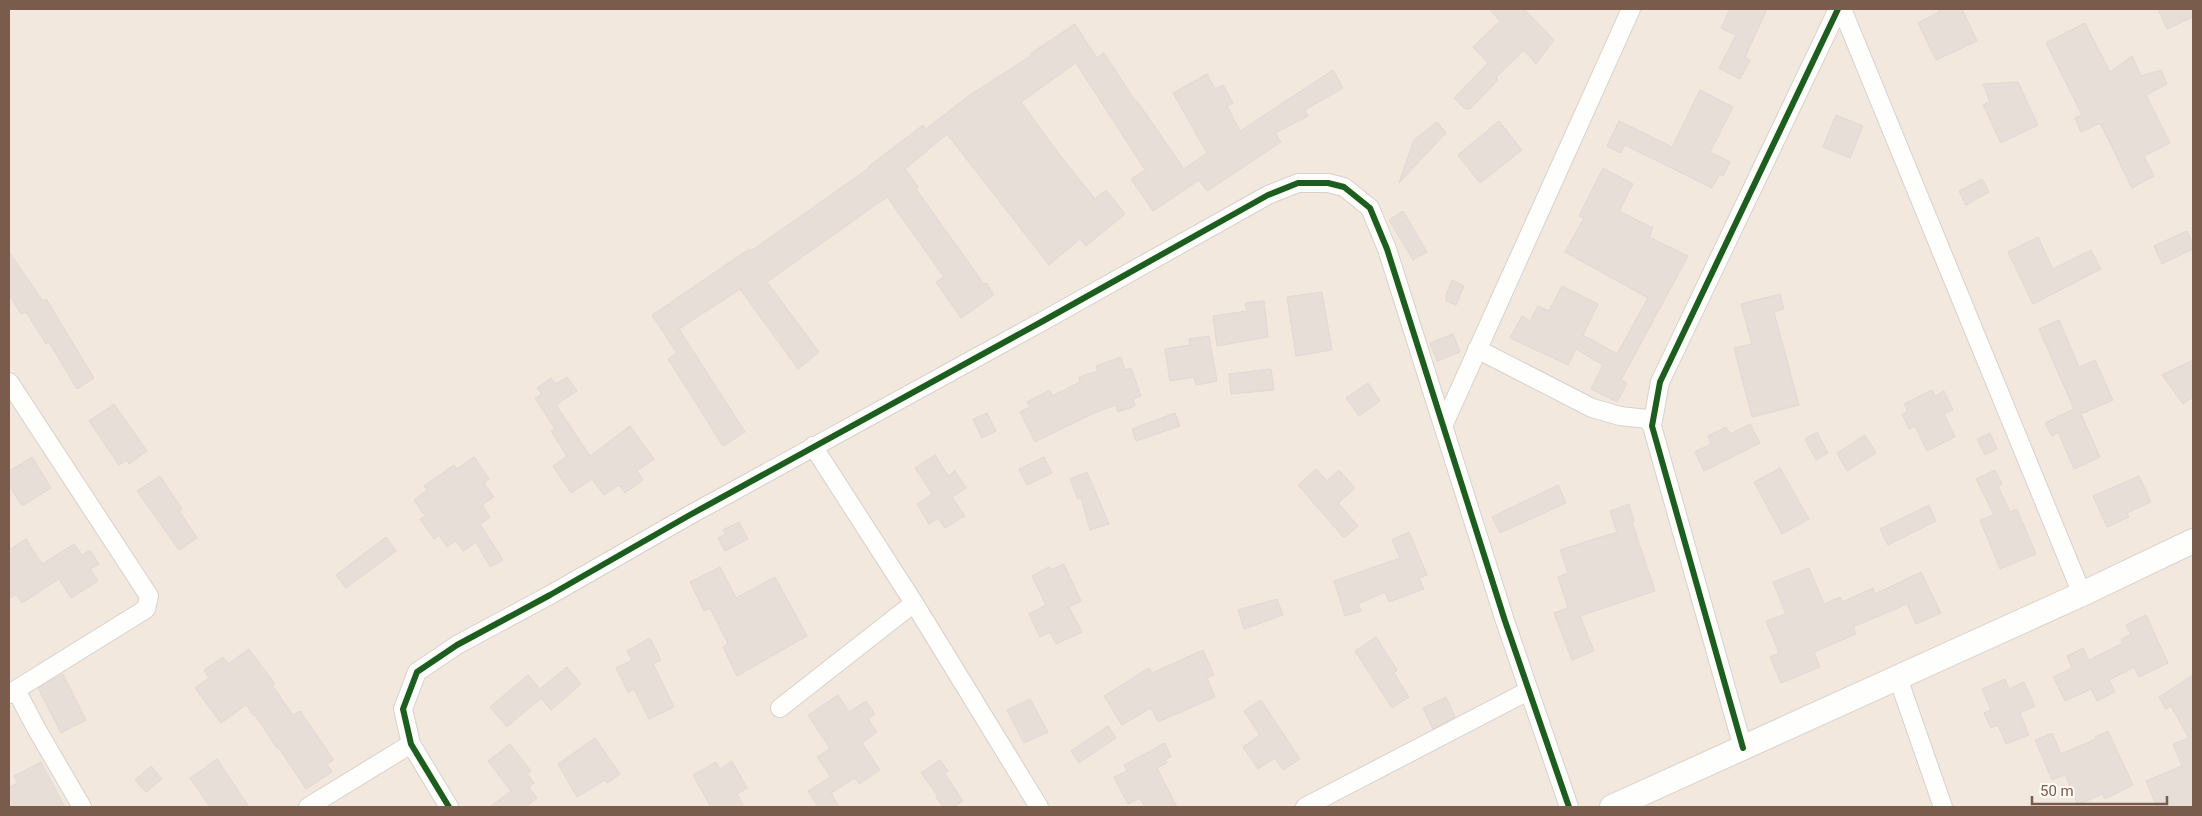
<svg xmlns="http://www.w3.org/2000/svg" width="2202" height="816" font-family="Roboto,sans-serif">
  <rect width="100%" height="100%" fill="#f9f5f0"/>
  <path fill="#f2e8de" d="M9 9H2193V807H9Z"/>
  <path fill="#e6ded7" stroke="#e2d8d2" d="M1489 9H1524L1554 40 1536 64 1524 50 1496 77 1498 80 1470 109H1465L1454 98 1488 63 1473 47 1500 21Z
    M1730 9H1767L1745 57 1750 60 1740 79 1719 68 1736 35 1721 28Z
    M1938 9H1962L1977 41 1936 60 1918 23 1939 12Z
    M2158 9H2193V17L2167 29Z
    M2085 23 2110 72 2132 56 2141 76 2161 70 2167 84 2146 95 2170 143 2144 156 2154 176 2132 188 2100 123 2081 132 2075 118 2082 115 2046 43Z
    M1075 24 1097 58 1104 53 1136 102 1137 101 1184 169 1207 153 1173 93 1207 74 1215 89 1223 85 1233 103 1227 106 1240 131 1333 70 1343 88 1305 110 1308 116 1275 133 1281 142 1207 191 1199 180 1153 211 1131 179 1145 170 1076 63 1021 102 1059 154 1095 199 1106 190 1125 214 1086 246 1080 239 1049 265 947 134 905 169 918 187 916 189 984 284 986 283 994 295 961 318 936 282 944 277 887 197 767 282 819 352 798 369 740 289 679 329 745 432 723 446 668 359 677 353 652 315 749 249 751 251 869 168 868 167 923 125 926 129 971 94 1031 56 1030 54Z
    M2018 82 2038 125 2001 143 1983 105 1990 102 1983 84Z
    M1700 90 1733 107 1710 152 1730 162 1723 176 1720 174 1712 188 1625 145 1620 153 1607 146 1619 121 1672 147Z
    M1836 115 1863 126 1850 158 1823 147Z
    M1499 121 1522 150 1480 183 1458 155Z
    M1437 122 1446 133 1399 183 1414 140Z
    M1603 168 1633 184 1619 211 1653 228 1649 237 1688 256 1621 380 1627 383 1617 402 1591 389 1603 365 1576 349 1568 365 1510 338 1522 316 1530 321 1538 306 1549 311 1562 286 1598 304 1583 335 1617 354 1648 298 1565 252 1584 218 1579 216Z
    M1982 179 1989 192 1966 205 1959 191Z
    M1403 211 1427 252 1413 260 1389 220Z
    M2187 231 2193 244V249L2162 264 2154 246Z
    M2038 237 2053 269 2091 250 2101 269 2033 304 2008 252Z
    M9 252 43 301 46 299 94 378 77 389 49 342 46 344 26 312 21 314 9 294Z
    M1452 280 1464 286 1456 305 1446 301V295Z
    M1322 292 1332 350 1296 356 1287 297Z
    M1780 294 1784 309 1774 312 1799 405 1752 417 1734 348 1752 344 1741 304Z
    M1264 301 1268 337 1217 346 1213 316 1247 311 1245 303Z
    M2059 320 2079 367 2095 360 2113 400 2081 414 2100 457 2074 469 2058 432 2052 436 2045 423 2074 409 2039 329Z
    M1453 334 1460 352 1437 361 1430 343Z
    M1209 336 1217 381 1196 385 1194 377 1170 381 1165 349 1190 345 1189 339Z
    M1121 357 1125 370 1131 368 1141 396 1133 399 1135 406 1118 412 1116 405 1094 413 1035 442 1020 412 1030 407 1027 402 1050 390 1052 396 1080 382 1079 377 1098 371 1096 366Z
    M2193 360V397L2183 404 2162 375Z
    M1271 369 1274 390 1231 394 1229 374Z
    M567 377 577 391 556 405 590 456 630 426 654 459 637 471 643 480 625 493 619 485 604 495 592 479 571 493 553 466 567 456 551 431 555 429 535 398 542 394 537 388 551 378 556 384Z
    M1368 383 1380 401 1359 416 1346 398Z
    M1932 390 1935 396 1944 391 1953 410 1944 414 1955 437 1927 451 1915 426 1909 429 1902 414 1908 411 1904 404Z
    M114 404 147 451 129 464 127 460 119 465 89 421Z
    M987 413 996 431 982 438 973 419Z
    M1175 413 1180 426 1136 441 1132 429Z
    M1750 424 1760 443 1704 471 1695 452 1711 444 1708 436 1726 427 1730 434Z
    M1817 432 1828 453 1816 460 1805 439Z
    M1990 433 1997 449 1985 455 1977 439Z
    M1865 435 1876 453 1847 471 1837 453Z
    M935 455 948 476 955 471 966 488 952 497 965 516 945 528 938 518 929 524 917 504 932 494 915 468Z
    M32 457 51 488 22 506 9 485V471Z
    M474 457 489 479 484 483 494 497 482 505 490 517 480 524 503 560 490 567 476 542 463 551 456 541 447 547 439 535 434 539 420 519 425 516 414 500 427 490 424 486 454 465 457 469Z
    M1044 457 1052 473 1027 485 1019 469Z
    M1780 468 1809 519 1782 534 1754 482Z
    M1316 469 1327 481 1339 470 1355 488 1338 503 1358 526 1344 538 1298 485Z
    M1995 470 2002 484 1998 486 2010 512 2017 509 2036 554 2000 569 1980 520 1994 515 1976 479Z
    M1087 472 1109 524 1090 530 1081 498 1078 499 1070 479Z
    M160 476 182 509 179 511 197 538 179 550 137 491Z
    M2139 476 2151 502 2127 513 2129 517 2107 527 2093 496Z
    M1558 485 1566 503 1500 533 1492 517Z
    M1629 504 1634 521 1632 522 1655 591 1580 616 1594 651 1572 660 1554 613 1568 608 1558 577 1568 573 1560 550 1617 532 1610 511Z
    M1929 505 1936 521 1888 545 1880 529Z
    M739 522 748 539 725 551 718 538 726 534 723 530Z
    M1409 532 1427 575 1419 578 1424 589 1389 602 1385 592 1358 604 1361 611 1345 616 1334 581 1400 558 1392 540Z
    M386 537 396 551 346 588 336 575Z
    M26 539 42 564 74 544 82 555 90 550 99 564 90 569 98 581 71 598 59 579 22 603 16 594 9 599V550Z
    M1064 564 1081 601 1069 607 1082 632 1056 644 1050 632 1040 637 1029 614 1046 605 1032 576 1049 567 1051 570Z
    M720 567 736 598 775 577 807 636 737 676 723 647 728 644 710 608 704 611 690 582Z
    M1809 568 1824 604 1840 597 1842 602 1873 588 1875 594 1921 572 1941 613 1916 624 1907 604 1853 627 1856 634 1814 652 1820 667 1781 683 1770 657 1779 653 1766 621 1786 614 1773 582Z
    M1277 599 1283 615 1244 629 1238 610Z
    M2146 615 2168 663 2139 677 2134 667 2109 680 2115 692 2097 701 2091 689 2065 701 2053 677 2072 668 2067 656 2083 648 2089 660 2123 643 2121 639 2131 634 2126 625Z
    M1376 637 1397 670 1394 673 1409 697 1392 708 1355 651Z
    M650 638 661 660 653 664 674 707 649 719 634 689 628 692 616 668 632 660 627 651Z
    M249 649 275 684 272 685 293 715 300 711 334 760 327 764 332 772 306 789 278 747 277 748 254 714 253 715 246 705 221 723 195 688 209 678 204 670 223 657 228 664Z
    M1203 650 1214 675 1207 678 1215 697 1158 722 1151 708 1122 725 1104 696 1149 668 1152 673Z
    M567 667 581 684 551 710 541 698 507 727 490 707 528 675 540 689Z
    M63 674 86 720 61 733 38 688Z
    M2193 675V807H2157L2146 781 2182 766 2173 744 2189 738 2171 706 2166 709 2159 697Z
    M2005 679 2009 689 2024 682 2035 706 2020 713 2029 735 2006 744 1998 725 1991 728 1984 713 1991 710 1982 689Z
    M838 695 849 712 866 701 875 714 868 719 877 732 862 743 880 770 859 784 855 778 831 793 839 807H818L808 791 831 777 817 757 830 749 808 715Z
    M1446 697 1455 717 1433 729 1423 708Z
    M1030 699 1048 732 1024 743 1007 710Z
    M1261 700 1300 759 1283 770 1275 758 1258 769 1243 747 1260 735 1244 711Z
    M1108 726 1116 738 1079 763 1071 751Z
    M2108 731 2133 785 2105 799 2102 794 2078 805 2065 774 2052 780 2035 740 2052 733 2061 754 2096 739 2095 737Z
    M595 738 620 774 607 783 605 780 577 797 558 764Z
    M1165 743 1171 757 1165 760 1167 763 1157 768 1177 807H1145L1140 798 1128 804 1114 777 1127 771 1124 765Z
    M510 744 531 771 527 774 534 783 529 788 537 798 526 807H490L511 791 488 761Z
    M217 759 249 807H210L190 778Z
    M940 760 948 771 945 774 963 801 954 807H943L936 797 938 796 921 773Z
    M732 761 747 788 737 794 744 807H711L693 775 716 762 720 769Z
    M41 762 65 807H9V787L18 783 14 776Z
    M151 766 162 779 146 792 135 780Z"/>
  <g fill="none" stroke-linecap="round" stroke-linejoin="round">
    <g stroke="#d7d1cb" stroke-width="20">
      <path id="street" d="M1842 9 2082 594
        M1477 349 1592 408 1620 416 1647 419 1652 426
        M9 382 149 596 146 609 9 694
        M1444 424 1631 9
        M813 446 914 603 1039 807
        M1898 678 1943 807
        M16 690 36 728 82 807
        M780 708 914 603
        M1743 748 1652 426 1660 382 1838 9
        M308 807 411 744
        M449 807 411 744 403 709 417 672 457 645 550 595 688 516 1043 321 1268 195 1298 183H1328L1344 187 1370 208 1387 249 1505 621 1569 807
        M1305 807 1528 691"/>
    </g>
    <g stroke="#d9d2cb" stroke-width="26">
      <path id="secondary" d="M1612 807 2082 594 2193 541"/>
    </g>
    <use href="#street" stroke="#fefefd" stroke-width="18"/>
    <use href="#secondary" stroke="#fefefd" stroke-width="24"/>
    <g stroke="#fffaf3" stroke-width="9">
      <path id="cycleway" d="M1743 748 1652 426 1660 382 1838 9
        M449 807 411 744 403 709 417 672 457 645 550 595 688 516 1043 321 1268 195 1298 183H1328L1344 187 1370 208 1387 249 1505 621 1569 807"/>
    </g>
    <use href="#cycleway" stroke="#1b5e20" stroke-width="6"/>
  </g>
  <rect width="2202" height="816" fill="none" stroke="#7a5c4d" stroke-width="20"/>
  <path d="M2032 796v8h135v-8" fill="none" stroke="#7a5c4d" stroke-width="2.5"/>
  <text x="2040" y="796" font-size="15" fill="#7a5c4d" stroke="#fffaf3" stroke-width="4" paint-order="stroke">50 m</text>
</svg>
